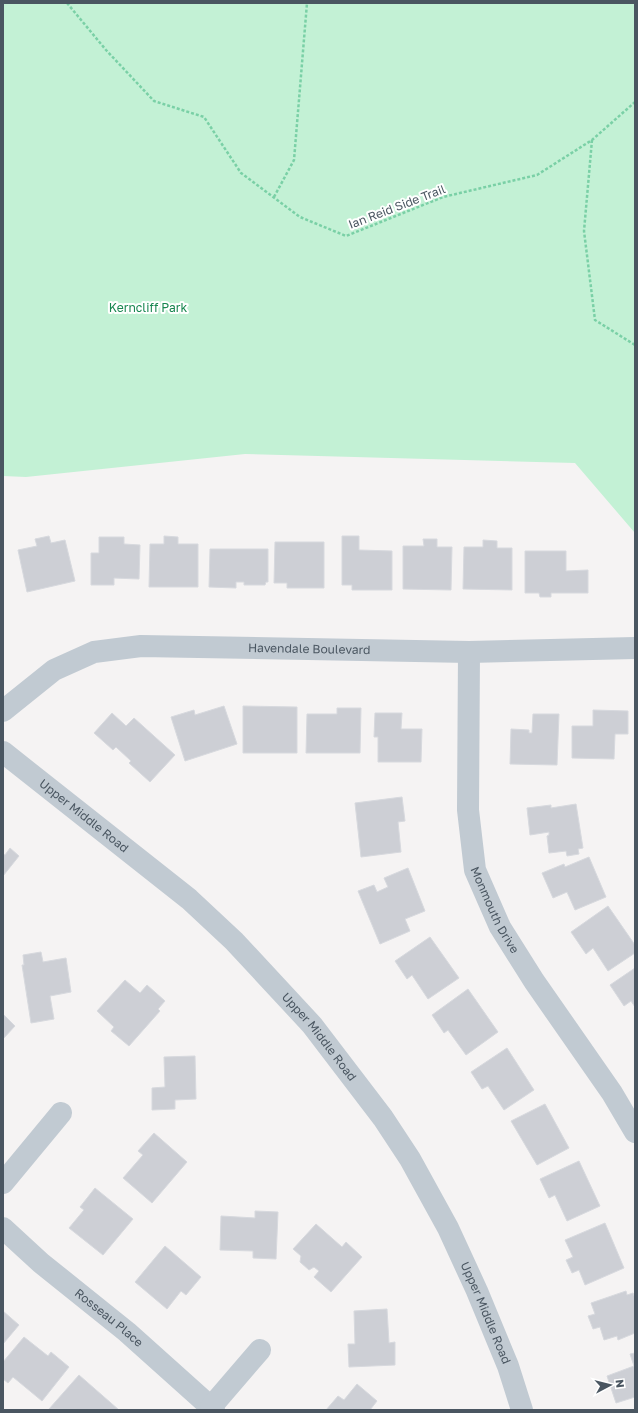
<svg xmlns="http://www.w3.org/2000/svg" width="638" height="1413" font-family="'Golos Text',sans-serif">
  <rect width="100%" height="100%" fill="#f5f3f3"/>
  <path fill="#c3f1d5" d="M3 3H635V533L575 463 245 454 26 477 3 476Z"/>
  <path fill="#cdcfd5" stroke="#d7d9de" d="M49 536 51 543 65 540 75 581 27 592 18 550 37 546 35 539Z
    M164 536 178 537V544H198V587H149L150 544H164Z
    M342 536H359V550L392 551V590H352V585H342Z
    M99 537H124V544L140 545 139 579 114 578V585H91V553H99Z
    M423 539H437V547H452L451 590 403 589V546H424Z
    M483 540 497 541V548H512V590L463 589 464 547H483Z
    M275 542H324V588H287V583H274Z
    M210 549H268V582H266L265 585H244V582H236V588L209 587Z
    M525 551H566V571L588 570V593H551V597H540L539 593H525Z
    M224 706 237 744 185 761 171 717 194 710 195 715Z
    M243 706 297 707V753H243Z
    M337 708H361L360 753H306L307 714H337Z
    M593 710 628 711V734H615L614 759 572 758V726H593Z
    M112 713 126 726 134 718 175 755 150 782 129 763 131 761 116 747 113 750 94 733Z
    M375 713H402L401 729H422L421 762H378V737H374Z
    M533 714H559L557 765 510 764 511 729 529 730V733H532Z
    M402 797 405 821 398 822 401 852 361 857 355 803Z
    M576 804 583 848 578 849 579 854 567 856 566 851 549 853 547 836 549 835V832L530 835 527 808 551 805V808Z
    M10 848 19 856 3 876V854L5 855Z
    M589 857 606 897 575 910 567 892 553 898 542 873 564 864 565 867Z
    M408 868 425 911 405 919 410 931 380 944 358 891 374 885 377 892 388 887 384 878Z
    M608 906 635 945V953L608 971 593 948 586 954 571 932Z
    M430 937 459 978 428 999 412 975 407 979 395 961Z
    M41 952 43 962 66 958 71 992 50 996 54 1019 31 1023 22 965H24L23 955Z
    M635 968V1007L631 1001 624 1006 610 985Z
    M125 980 140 993 147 985 165 1001 158 1009 160 1011 129 1046 111 1031 114 1027 97 1011Z
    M468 989 498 1032 466 1055 448 1030 444 1033 432 1015Z
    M4 1015 15 1026 3 1039V1016Z
    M507 1048 534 1090 504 1110 488 1086 482 1089 471 1072Z
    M195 1056 196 1099 175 1100V1109L152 1110V1088L165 1087 164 1057Z
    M545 1104 569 1148 537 1165 511 1121Z
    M154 1133 187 1162 152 1203 123 1178 143 1155 138 1151Z
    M579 1161 600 1206 567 1221 555 1195 549 1198 540 1179Z
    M95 1188 133 1219 103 1255 69 1228 84 1210 80 1207Z
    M255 1211 278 1212 276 1259 253 1258V1251L220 1250 221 1216 255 1218Z
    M605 1223 624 1268 585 1285 579 1270 572 1273 566 1260 573 1257 565 1240Z
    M316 1224 342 1247 346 1242 362 1257 331 1292 314 1277 319 1271 314 1267 309 1270 300 1262 301 1256 293 1249Z
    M165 1246 201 1277 186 1295 181 1291 167 1309 135 1282Z
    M626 1291 627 1295 633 1293 635 1298V1333L618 1340 617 1336 604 1340 600 1327 593 1329 588 1316 595 1314 591 1303Z
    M387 1309 389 1343 395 1342V1365L349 1367 348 1344H355L354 1311Z
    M3 1311 19 1325 3 1344Z
    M24 1337 48 1356 51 1352 69 1367 42 1401 13 1377 8 1383 3 1379V1362Z
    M635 1353V1397L616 1403 607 1376 634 1366 630 1354Z
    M79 1375 119 1410 49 1409Z
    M357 1384 377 1401 370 1410H326L338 1396 344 1400Z"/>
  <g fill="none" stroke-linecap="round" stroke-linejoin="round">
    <path stroke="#7ad0a6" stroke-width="2.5" stroke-dasharray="3 2" stroke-linecap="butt" d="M67 3 106 50 154 101 204 117 241 173 300 217 346 236 443 197 537 175 592 140 635 102
      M592 140 584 231 595 320 635 345
      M274 197 294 160 307 3"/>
    <g stroke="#c1cad2" stroke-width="22">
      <path id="s1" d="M469 652 468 810 475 870 500 927 534 981 612 1093 635 1132"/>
      <path id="s2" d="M3 711 54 670 94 652 141 646 469 652 635 648"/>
      <path id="s3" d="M3 752 189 899 234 941 312 1025 383 1118 410 1159 448 1228 477 1291 508 1366 522 1410"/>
      <path d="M3 1183 61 1113"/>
      <path id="s4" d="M3 1228 41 1263 127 1332 214 1410"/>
      <path d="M211 1407 260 1350"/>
    </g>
  </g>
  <g text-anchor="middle" stroke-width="4" stroke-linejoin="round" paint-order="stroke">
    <g font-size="12" fill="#4a5661" stroke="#fff">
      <text transform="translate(397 207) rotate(-21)" y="4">Ian Reid Side Trail</text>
      <text dy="4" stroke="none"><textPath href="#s2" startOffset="325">Havendale Boulevard</textPath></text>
      <text dy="4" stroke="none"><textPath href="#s3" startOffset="103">Upper Middle Road</textPath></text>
      <text dy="4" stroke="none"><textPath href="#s1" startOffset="263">Monmouth Drive</textPath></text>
      <text dy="4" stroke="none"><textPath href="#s3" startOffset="427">Upper Middle Road</textPath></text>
      <text dy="4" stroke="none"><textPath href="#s3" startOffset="751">Upper Middle Road</textPath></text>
      <text dy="4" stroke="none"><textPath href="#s4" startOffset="139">Rosseau Place</textPath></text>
    </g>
    <g font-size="12" fill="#17864f" stroke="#fff">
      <text x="148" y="312">Kerncliff Park</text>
    </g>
  </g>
  <rect width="638" height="1413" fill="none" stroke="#4a5661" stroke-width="8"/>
  <g transform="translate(610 1385) rotate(83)" stroke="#ffffff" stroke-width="3" paint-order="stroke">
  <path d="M0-3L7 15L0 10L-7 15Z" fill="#4a5661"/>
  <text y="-6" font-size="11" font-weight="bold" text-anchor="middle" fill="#4a5661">N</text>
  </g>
</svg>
